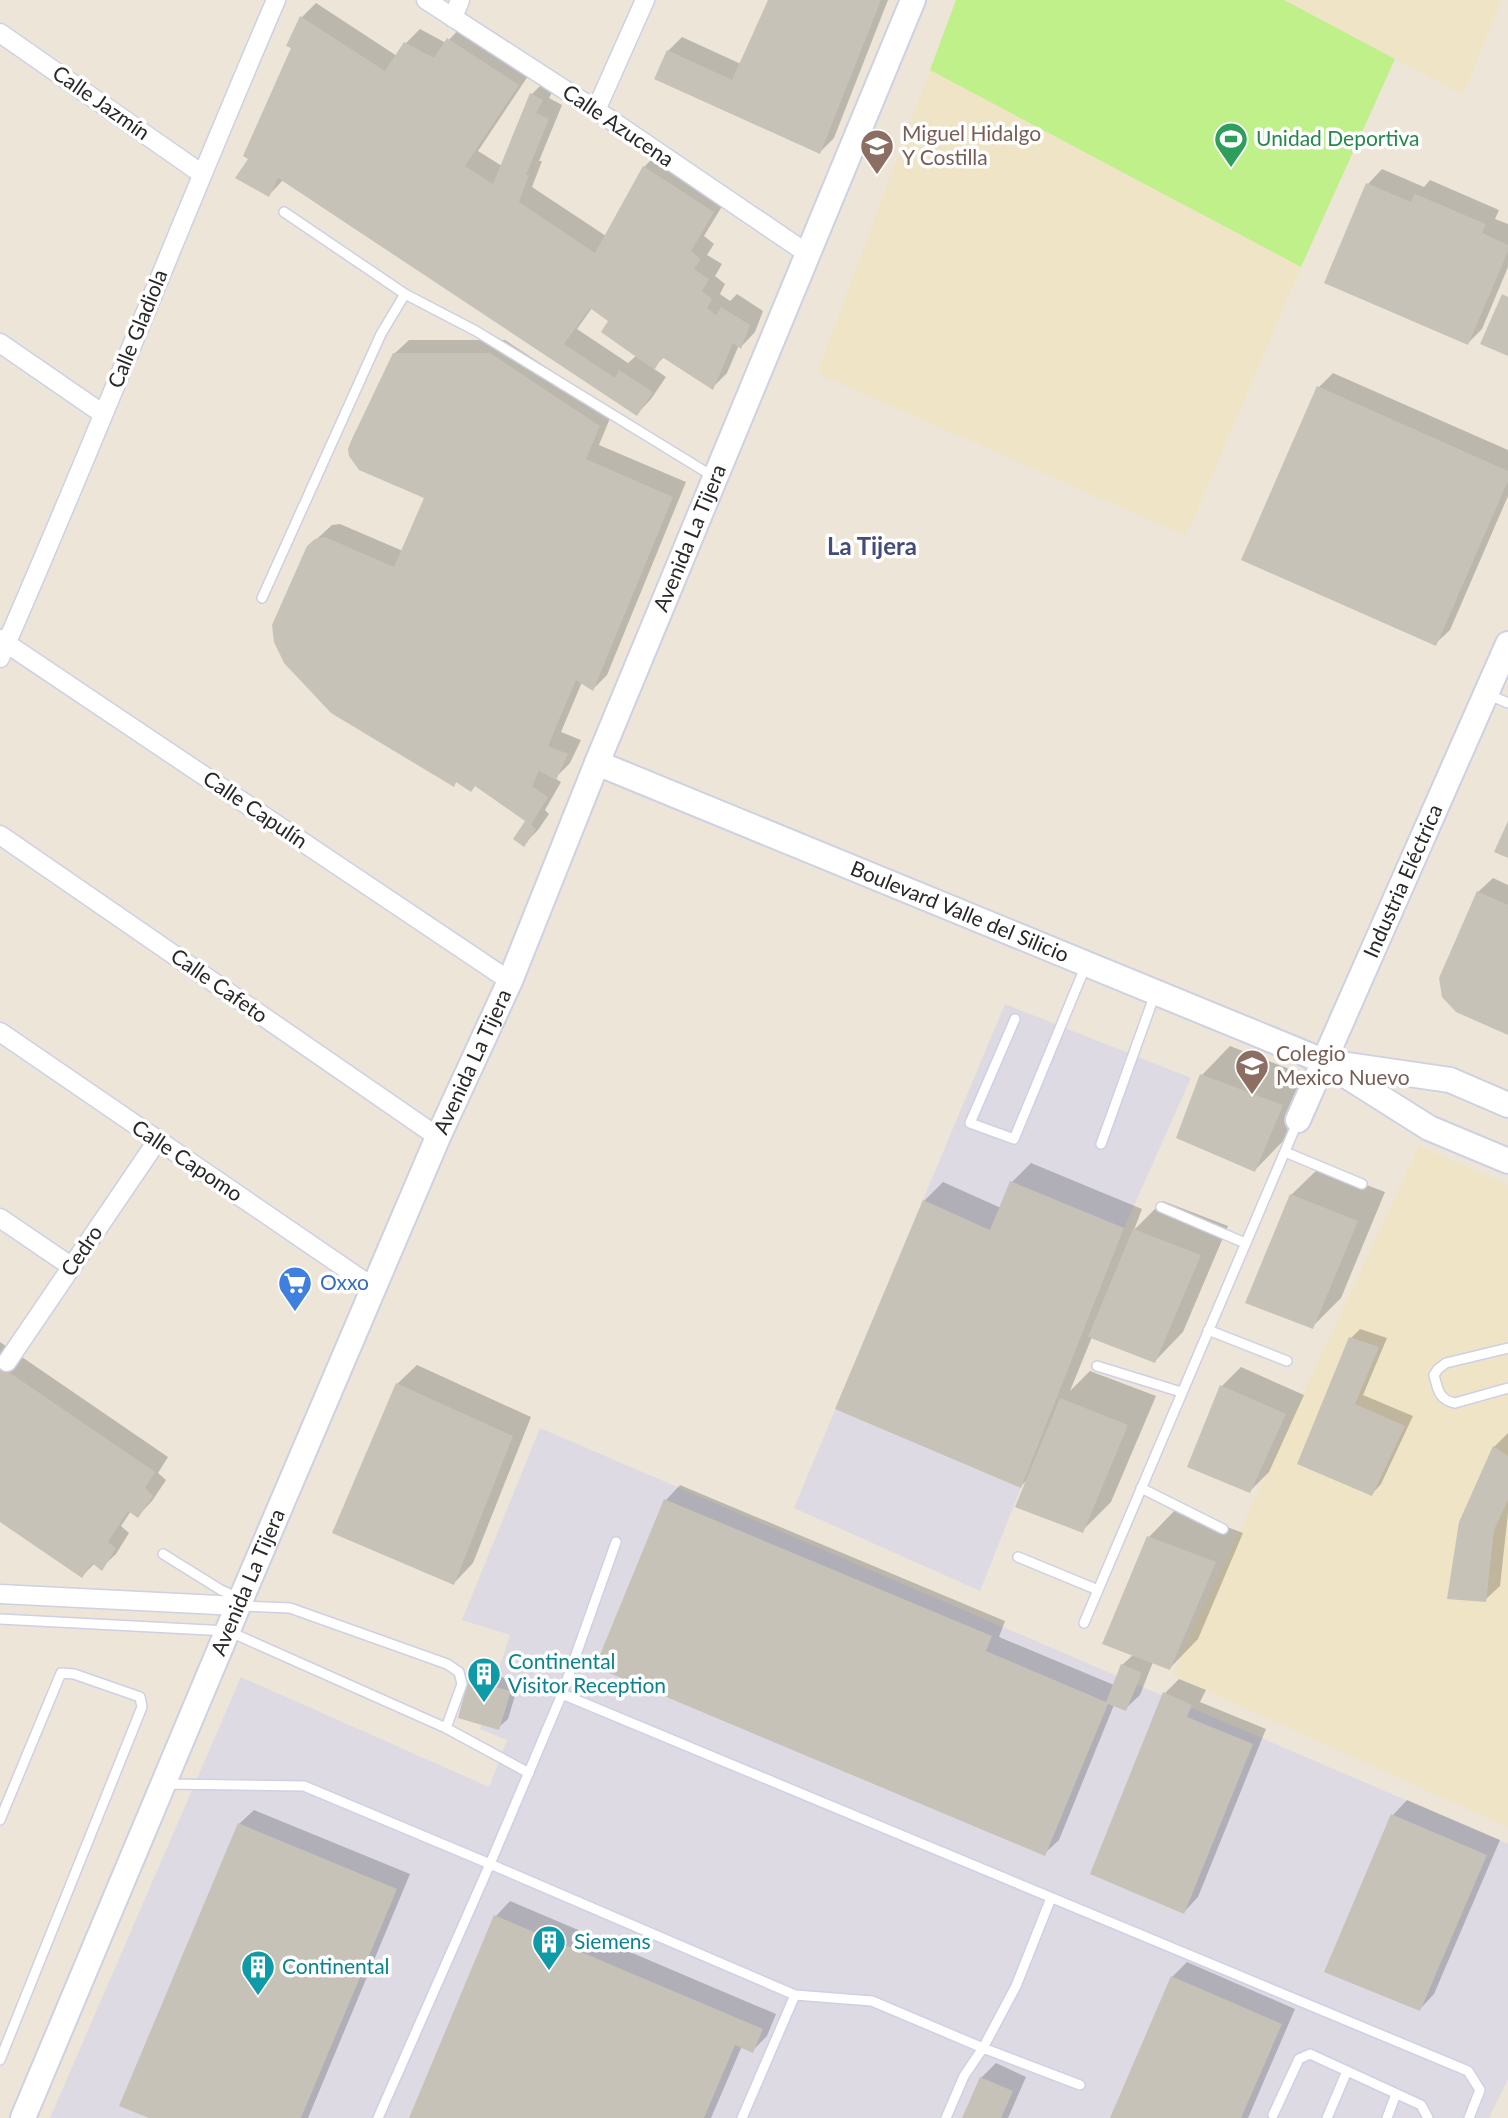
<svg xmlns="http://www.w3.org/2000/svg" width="1508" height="2118" font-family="Lato,sans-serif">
  <rect width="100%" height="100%" fill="#ece5d8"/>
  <path fill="#dddae4" d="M1005 1004 1191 1078 1124 1228 980 1591 794 1508Z
    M540 1428 1508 1844V2079L1489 2118H50L241 1677 489 1787 507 1740 480 1729 510 1635 462 1620Z"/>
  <path fill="#f0e4c6" d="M1284 0H1502L1463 95Z
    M930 70 1301 267 1186 536 817 373Z
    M1419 1146 1508 1185V1827L1172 1675Z"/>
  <path fill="#bff08a" d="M956 0H1284L1395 59 1301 267 930 70Z"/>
  <path fill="#0003" fill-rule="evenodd" d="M770 0H888L834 138 820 152 668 51 682 37 741 64Z
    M316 3 397 56 406 43 420 29 446 43 463 25 532 70 478 151 502 166 532 94 546 80 556 85 549 98 562 105 539 161H542L532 187 606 236 644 167 658 153 727 198 704 236 714 244 707 255 722 264 715 276 725 284 720 294 730 301 737 294 763 311 755 332 741 347 739 345 727 373 713 387 665 356 653 368 666 377 651 399 637 414 283 180 269 195 251 159 293 47 288 45 302 17ZM592 308 611 320 637 355 628 363 577 329Z
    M1382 169 1424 187 1430 180 1499 210 1495 219 1508 224V267L1482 329 1468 343 1368 184Z
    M409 340H505L613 411 599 445 686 482 607 675 593 689 582 682 561 732 581 740 570 763 555 778 561 782 545 810 549 814 538 830 524 844 527 821 476 784 457 781 454 784 308 547 332 525 340 524 403 551 427 497 394 354Z
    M1333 373 1508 450V496L1450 630 1435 644 1319 387Z
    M1493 878 1508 885V1033L1478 892Z
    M1230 1046 1310 1077 1283 1141 1255 1170 1202 1075Z
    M1031 1163 1142 1209 1134 1230 1163 1201 1228 1226 1183 1332 1155 1361 1092 1337 1070 1391 1090 1371 1156 1396 1111 1502 1082 1531 1030 1477 1021 1486 924 1201 943 1182 1001 1208 1012 1182Z
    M1320 1167 1385 1192 1341 1298 1312 1327 1291 1195Z
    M1360 1329 1387 1338 1363 1395 1413 1416 1381 1484 1372 1494 1299 1463 1351 1338Z
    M0 1342 168 1457 158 1473 166 1480 152 1501 138 1516 131 1511 121 1526 129 1533 116 1554 101 1568 95 1563 82 1576 0 1519Z
    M417 1365 531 1417 473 1563 454 1583 397 1384Z
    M1241 1367 1304 1395 1269 1472 1250 1491 1222 1386Z
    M1508 1433V1513L1500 1586 1485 1600 1494 1447Z
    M680 1485 1005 1621 999 1637 1114 1685 1122 1665 1134 1654 1105 1643 1149 1537 1177 1508 1243 1533 1198 1639 1170 1668 1153 1662 1140 1695 1125 1709 1114 1705 1059 1840 1044 1854 666 1500Z
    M479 1671 519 1682 508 1719 498 1728 460 1717 470 1680Z
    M1179 1679 1206 1690 1200 1702 1266 1729 1198 1897 1184 1912 1165 1693Z
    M1407 1800 1500 1840 1434 1994 1420 2009 1326 1971 1393 1815Z
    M254 1810 410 1874 308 2118H153L239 1824Z
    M510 1901 776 2014 767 2036 752 2051 742 2046 711 2118H410L496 1916Z
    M1187 1962 1295 2009 1248 2118H1112L1172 1977Z
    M996 2063 1026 2077 1008 2118H964L981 2078Z"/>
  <path fill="#c7c2b8" d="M768 0H881L820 154 654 79 667 50 732 80Z
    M300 16 385 71 404 42 434 58 447 38 519 85 465 166 493 184 530 93 543 100 536 113 549 119 526 175H529L519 202 595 253 643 166 714 212 691 251 701 259 694 269 709 279 702 291 712 299 707 308 716 315 721 307 750 325 741 349 733 343 713 390 662 357 655 369 649 366 601 332 608 321 590 308 564 344 615 378 619 370 653 392 637 416 278 178 269 197 235 178 248 159 243 156 291 48 286 46Z
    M1366 183 1411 202 1415 194 1486 224 1482 233 1508 245V251L1468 345 1324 283Z
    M1502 294 1508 297V356L1480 344Z
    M393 353H490L600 426 586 459 673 497 593 691 576 680 548 746 568 754 556 780 539 771 532 786 548 797 531 825 536 829 524 847 513 839 525 821 475 786 471 792 456 782 454 787 331 713 284 663 274 642 272 625 307 546 315 539 325 537 394 567 424 498 359 470 349 456 348 449 351 441Z
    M1317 386 1508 471V481L1436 646 1241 560Z
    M1508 821V858L1494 852Z
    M1477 891 1508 905V1035L1456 1012 1442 997 1439 978Z
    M1200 1074 1283 1105 1255 1172 1176 1138Z
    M1010 1181 1124 1228 1021 1488 835 1409 923 1200 990 1230Z
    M1290 1194 1358 1221 1313 1329 1245 1303Z
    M1133 1229 1201 1255 1155 1363 1088 1337Z
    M1349 1337 1379 1347 1355 1404 1405 1426 1372 1496 1297 1464Z
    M0 1366 155 1472 145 1488 153 1496 138 1518 128 1511 108 1542 116 1548 102 1571 92 1563 82 1578 0 1522Z
    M396 1383 513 1436 454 1585 332 1533Z
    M1220 1385 1286 1414 1250 1493 1187 1467Z
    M1060 1398 1128 1425 1083 1533 1015 1507Z
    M1493 1446 1508 1456V1500L1494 1530 1486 1602 1447 1599 1459 1522Z
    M664 1499 992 1636 986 1651 1106 1702 1121 1664 1142 1673 1126 1711 1108 1704 1045 1856 595 1667Z
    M1147 1536 1216 1562 1170 1670 1102 1644Z
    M468 1680 511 1691 499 1730 458 1718Z
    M1163 1692 1192 1705 1187 1717 1253 1744 1184 1914 1090 1874Z
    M1391 1814 1487 1855 1420 2011 1324 1972Z
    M238 1823 397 1889 301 2118H149L119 2106Z
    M494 1915 763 2029 753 2053 735 2045 704 2118H409Z
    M1171 1976 1282 2024 1241 2118H1110Z
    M980 2077 1013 2091 1001 2118H962Z"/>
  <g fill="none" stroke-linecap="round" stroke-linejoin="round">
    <g stroke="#ced0e3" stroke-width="12">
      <path id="lane" d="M284 212 405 294
        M262 598 381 334 405 294 476 331 714 477
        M1487 694 1508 703
        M1015 1019 970 1123 1014 1139 1086 965
        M1101 1144 1155 994
        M1285 1152 1362 1184
        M1161 1207 1245 1243
        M1208 1330 1287 1361
        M1508 1348 1446 1363 1438 1369 1434 1375C1438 1390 1439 1400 1455 1403L1508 1388
        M1097 1366 1181 1392
        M1141 1488 1223 1529
        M163 1554 221 1590 239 1598
        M1018 1557 1098 1590
        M241 1606 290 1608 447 1664 459 1672 462 1684 446 1728
        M0 1619 228 1631 446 1728 529 1773
        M1084 1623 1297 1123
        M562 1694 1468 2071 1480 2090 1469 2118
        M166 1784 304 1786 490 1864 795 1995 872 2001 983 2048 1016 1986 1051 1898
        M0 1820 61 1673 74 1674 140 1697 142 1707 0 2060
        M1273 2115 1299 2059 1310 2054 1421 2105 1428 2118
        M378 2118 490 1864 562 1694 616 1542
        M742 2118 795 1995
        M946 2118 964 2076 983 2048 1080 2085
        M1327 2118 1347 2071
        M1387 2118 1396 2094"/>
    </g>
    <g stroke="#ced0e3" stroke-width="21">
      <path id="street" d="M426 0 596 110 808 254
        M453 18 460 0
        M0 33 202 174
        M596 110 645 0
        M0 343 103 414
        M0 639 510 981
        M0 658C96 440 182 218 276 0
        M0 835 438 1137
        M0 1032 374 1288
        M0 1218 72 1267
        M7 1362 157 1141
        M0 1594 238 1606"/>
    </g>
    <g stroke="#ced0e3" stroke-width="28">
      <g id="secondary">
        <path id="s1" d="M597 763 1323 1061 1429 1128 1508 1161"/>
        <path d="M1333 1063 1450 1080 1508 1105"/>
        <path id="s2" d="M1298 1120 1508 644"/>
        <path id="s3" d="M23 2118 238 1606 438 1137 510 981 597 763 913 0"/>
      </g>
    </g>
    <use href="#lane" stroke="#fff" stroke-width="9"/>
    <use href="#street" stroke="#fff" stroke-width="18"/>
    <use href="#secondary" stroke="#fff" stroke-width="24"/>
  </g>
  <defs>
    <g id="stadium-pin" transform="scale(1.75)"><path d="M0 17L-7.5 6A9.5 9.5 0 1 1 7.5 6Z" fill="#2e9e5b" stroke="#fff"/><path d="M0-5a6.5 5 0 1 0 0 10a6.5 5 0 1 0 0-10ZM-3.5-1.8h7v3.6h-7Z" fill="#fff"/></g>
    <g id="school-pin" transform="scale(1.75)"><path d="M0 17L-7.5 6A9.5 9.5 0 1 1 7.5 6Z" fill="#8d6e63" stroke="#fff"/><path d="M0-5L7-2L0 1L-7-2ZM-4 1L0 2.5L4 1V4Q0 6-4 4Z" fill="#fff"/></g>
    <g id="supermarket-pin" transform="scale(1.75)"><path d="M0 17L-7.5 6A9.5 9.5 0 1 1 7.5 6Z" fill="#3f7fe0" stroke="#fff"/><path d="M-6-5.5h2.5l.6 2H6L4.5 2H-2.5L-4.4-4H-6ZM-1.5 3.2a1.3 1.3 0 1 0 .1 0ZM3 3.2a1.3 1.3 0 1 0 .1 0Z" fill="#fff"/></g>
    <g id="building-pin" transform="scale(1.75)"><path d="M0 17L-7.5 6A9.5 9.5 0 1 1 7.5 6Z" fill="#0f9aa8" stroke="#fff"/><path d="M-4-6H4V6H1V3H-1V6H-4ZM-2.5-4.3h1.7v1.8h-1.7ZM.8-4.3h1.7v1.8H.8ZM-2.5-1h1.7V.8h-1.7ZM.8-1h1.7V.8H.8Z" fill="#fff"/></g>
  </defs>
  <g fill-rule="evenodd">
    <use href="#stadium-pin" x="1231" y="139"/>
    <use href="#school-pin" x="877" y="146"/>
    <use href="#school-pin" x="1252" y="1066"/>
    <use href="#supermarket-pin" x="295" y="1283"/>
    <use href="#building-pin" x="484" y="1674"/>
    <use href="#building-pin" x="549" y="1942"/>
    <use href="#building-pin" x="258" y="1967"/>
  </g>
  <g text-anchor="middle" stroke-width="7" stroke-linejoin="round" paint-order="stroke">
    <g font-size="21" fill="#282828" stroke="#fff">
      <text transform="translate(101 103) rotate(35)" y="7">Calle Jazmín</text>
      <text transform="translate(618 126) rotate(34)" y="7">Calle Azucena</text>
      <text transform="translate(138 329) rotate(-68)" y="7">Calle Gladiola</text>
      <text dy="7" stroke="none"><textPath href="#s3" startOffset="1715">Avenida La Tijera</textPath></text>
      <text transform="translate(255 810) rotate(34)" y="7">Calle Capulín</text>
      <text dy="7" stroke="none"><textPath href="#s2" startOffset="261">Industria Eléctrica</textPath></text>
      <text dy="7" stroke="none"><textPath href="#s1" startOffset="392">Boulevard Valle del Silicio</textPath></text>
      <text transform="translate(219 986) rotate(35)" y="7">Calle Cafeto</text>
      <text dy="7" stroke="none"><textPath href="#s3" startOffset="1148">Avenida La Tijera</textPath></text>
      <text transform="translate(187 1161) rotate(34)" y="7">Calle Capomo</text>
      <text transform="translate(82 1251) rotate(-56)" y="7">Cedro</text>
      <text dy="7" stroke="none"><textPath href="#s3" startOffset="581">Avenida La Tijera</textPath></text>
    </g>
    <g font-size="21" fill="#785e54" stroke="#fff" text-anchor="start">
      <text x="902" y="141">Miguel Hidalgo<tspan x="902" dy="24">Y Costilla</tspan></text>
      <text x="1276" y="1061">Colegio<tspan x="1276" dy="24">Mexico Nuevo</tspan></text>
    </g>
    <g font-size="21" fill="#27864d" stroke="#fff" text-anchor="start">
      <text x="1256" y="146">Unidad Deportiva</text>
    </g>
    <g font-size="21" fill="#366cbe" stroke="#fff" text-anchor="start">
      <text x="320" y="1290">Oxxo</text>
    </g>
    <g font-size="21" fill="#0d838f" stroke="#fff" text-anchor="start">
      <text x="508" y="1669">Continental<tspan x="508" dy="24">Visitor Reception</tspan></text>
      <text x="574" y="1949">Siemens</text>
      <text x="282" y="1974">Continental</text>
    </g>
    <g font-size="24" font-weight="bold" fill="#454c7c" stroke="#fff">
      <text x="872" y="555">La Tijera</text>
    </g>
  </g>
</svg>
